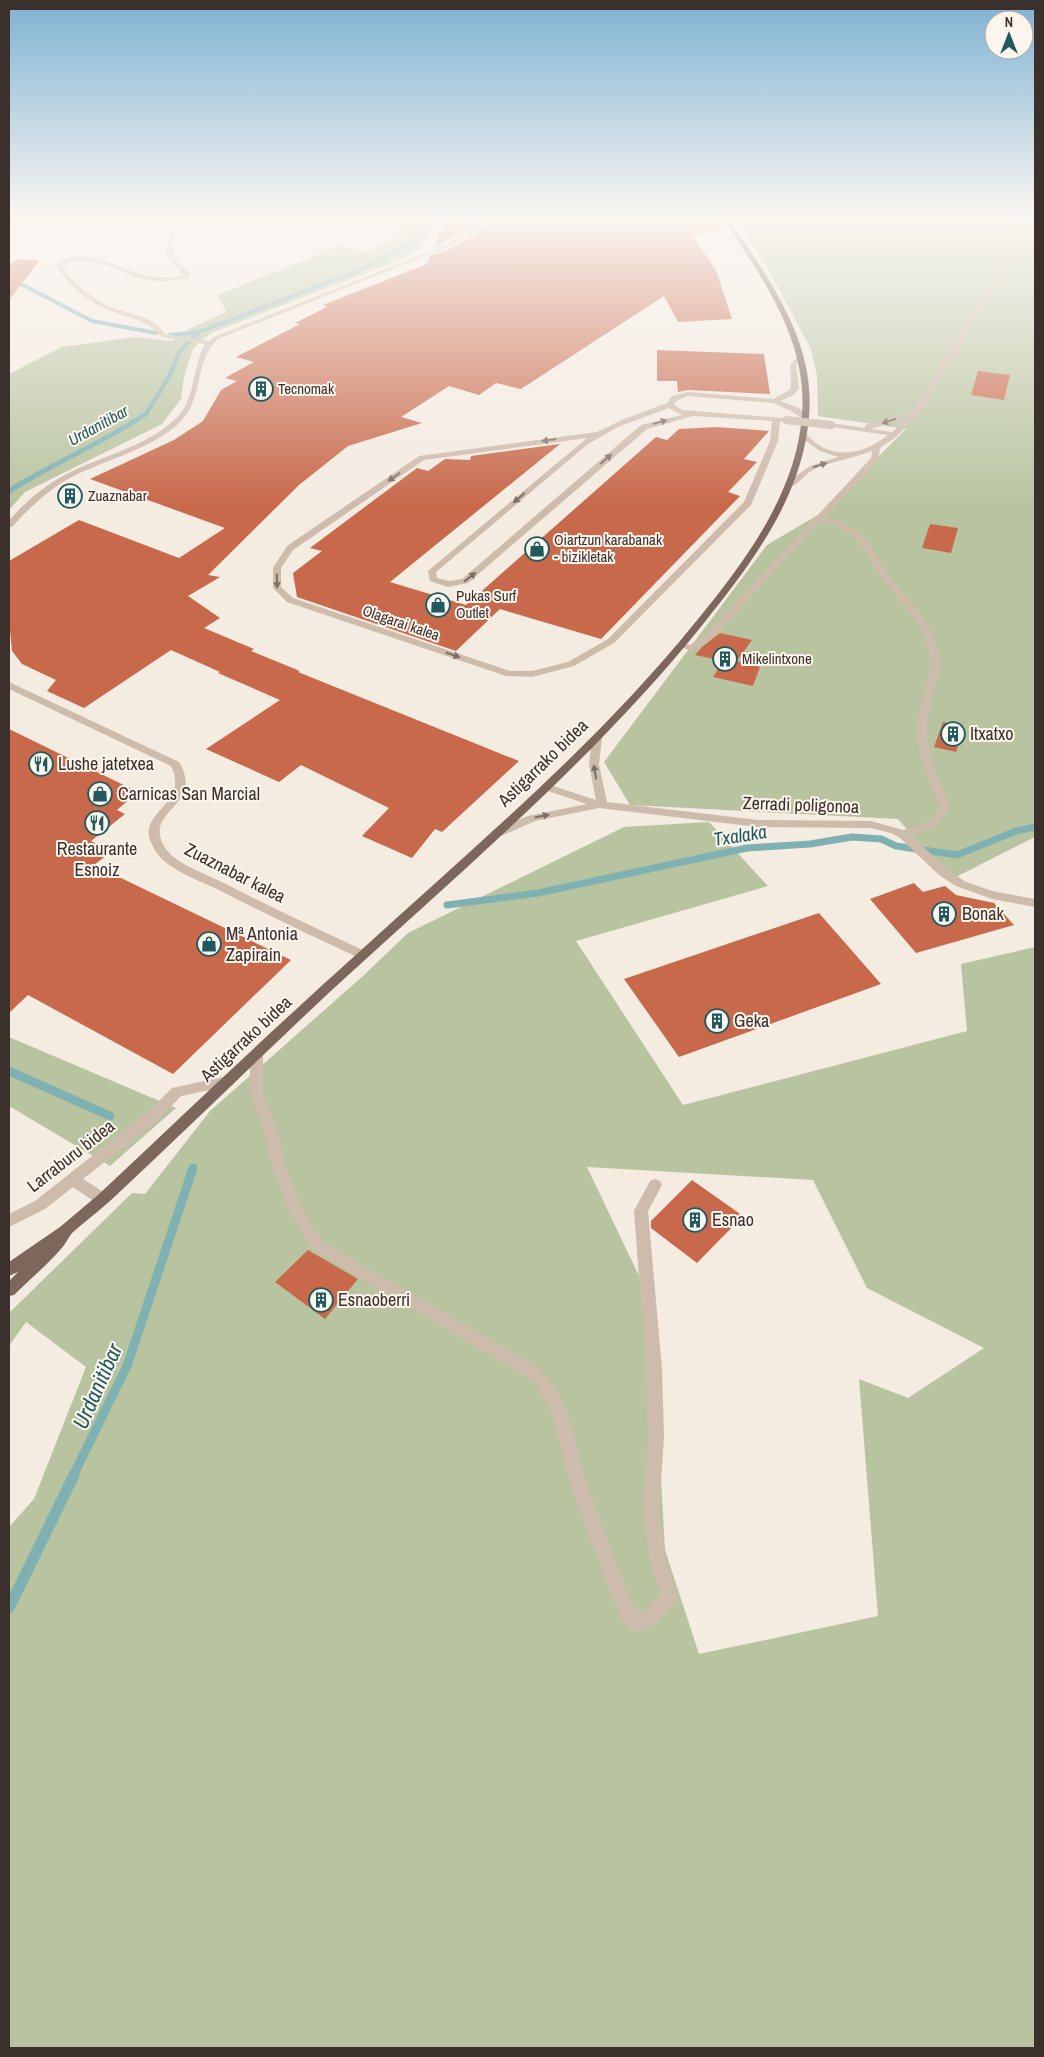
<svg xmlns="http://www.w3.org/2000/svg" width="1044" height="2057" font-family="'Archivo Narrow',sans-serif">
  <rect width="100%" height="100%" fill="#f4ebe1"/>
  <path fill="#b8c4a0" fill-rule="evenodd" d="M393 216H427L431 229 421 248 402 259 214 332 203 339 193 349 184 377 181 399 162 424 25 492 9 510V374L62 347 135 337 173 341 191 328 226 312 218 295 339 246 365 252 399 237 400 224Z
    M733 216H1035V837L950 880 898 819 630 805 604 762 767 545 823 512 906 429 818 416 817 376 811 349 767 267Z
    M709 822 768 886 576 941 683 1105 967 1031 961 964 1035 947V2048H9V1527L34 1499 86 1367 26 1322 9 1346V1313L132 1193 145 1194 210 1111 363 976 408 933 624 827ZM587 1167 813 1180 867 1288 984 1348 908 1398 859 1379 878 1616 699 1654 665 1550 651 1301Z
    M9 1037 176 1108 110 1166 9 1106Z"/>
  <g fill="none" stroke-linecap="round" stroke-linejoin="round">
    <path stroke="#7fb0b2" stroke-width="4" d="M9 281 23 285 92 321 156 333
      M170 335 198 332
      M137 420 146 414 169 377 179 352 199 332 360 270 399 251 419 237 422 220 416 216"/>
    <path stroke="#7fb0b2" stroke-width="5" d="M9 491C51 465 97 445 138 419"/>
    <path stroke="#7fb0b2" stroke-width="7" d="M447 905 538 893 747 848 810 844 852 837 881 839 896 846 957 855 1016 831 1035 827"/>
    <path stroke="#7fb0b2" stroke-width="9" d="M9 1071 110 1116
      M73 1476 127 1366 193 1168"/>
    <path stroke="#7fb0b2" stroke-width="11" d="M9 1608 74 1475"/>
  </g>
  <path fill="#c8694b" d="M437 216H480L471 228 434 247 442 229Z
    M490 216H719L721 232 691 234 716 270 732 319 678 322 664 296 521 389 496 383 479 395 449 386 401 417 422 423 348 446 299 485 208 575 220 577 188 596 220 618 204 628 254 649 251 651 300 671 298 672 519 761 442 832 435 829 412 858 362 836 389 808 301 765 279 782 206 749 280 700 218 673 220 672 171 650 84 708 47 691 56 680 22 664 12 651 9 619V561L79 520 179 558 225 528 90 479 174 440 203 421 221 390 237 381 225 378 254 362 236 357 300 324 295 323 327 307 323 305 427 264 430 256 450 249 477 233Z
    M17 259 39 261 9 300V265Z
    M657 350 764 354 770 394 688 390 678 392 677 381H657Z
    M978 371 1010 375 1004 400 971 395Z
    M716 427 769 431 744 459 757 462 728 492 740 496 601 639 500 609 456 651 297 597 293 573 322 551 310 548 417 468 428 471 445 459 470 460 471 456 560 444 390 582 466 605 656 437 667 440 679 429Z
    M930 524 958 528 951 553 922 548Z
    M720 633 752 640 737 661 760 667 753 686 713 677 723 661 695 655 702 647Z
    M943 722 964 727 956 752 934 747Z
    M9 729 138 792 117 810 125 814 91 841 111 852 94 865 291 960 173 1074 28 995 9 1013Z
    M914 883 923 892 945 886 956 895 994 903 1014 925 916 953 870 899Z
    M819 913 881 984 679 1057 624 979Z
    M692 1180 743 1216 697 1263 651 1228V1221Z
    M308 1250 358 1279 325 1319 275 1282Z"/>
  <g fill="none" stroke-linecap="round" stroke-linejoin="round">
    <path fill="#cdbbac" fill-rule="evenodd" d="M126 216H135L172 228 176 233C170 252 173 261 190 272L189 277C174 282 159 282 143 279 118 273 88 250 62 266 73 282 89 296 106 305 125 314 154 315 165 334L209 341 214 337 445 245 472 229 482 216H488L476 231 449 247 218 339C191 365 207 399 176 426 146 451 104 460 70 478 48 490 29 508 12 527H9V520C25 503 43 486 65 475 101 455 150 447 179 415 196 396 192 366 205 344L161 337C148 318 121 317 102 307 83 298 67 283 56 265 81 244 115 267 141 274 155 278 170 279 184 275 170 257 161 263 170 233L168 230Z
      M1035 216V224L1032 232 995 285 922 411 896 437 880 448 878 461 827 516C840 521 853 527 863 537 874 547 878 560 886 572 904 598 934 621 939 655 942 681 927 705 927 730 927 756 942 782 949 807 943 826 929 831 911 835L947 869 964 881 992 891 1035 899V907L992 899 956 886 939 875 900 838 891 833 871 828 758 827 599 808 535 821 501 836H493L492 833 493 830 528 816 587 804 542 789 541 787 542 785H550L596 800 589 764 592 738 597 735 602 738 599 764 607 802 758 820 871 821 903 830 919 826 930 820 937 814 939 807C932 782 917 756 917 730 917 704 933 680 929 655 925 622 897 599 879 574 871 563 867 549 856 539 847 530 835 525 823 520L811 531 714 637 692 651 676 646 681 643 690 645 708 633 871 458 872 451C852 459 830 461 811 471 803 476 795 489 785 488V484L810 466 838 457 820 451 800 437V433C807 433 811 439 816 443 839 460 867 452 888 435L831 427 827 425 831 423 865 428V425L911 413 989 285ZM906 419 892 432 871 429Z
      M801 353 804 355 796 365 799 388 794 395 780 401 797 407 809 415V419H803L791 411 773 403 688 396 678 400 674 404 682 410 783 418 787 420 780 422 778 441 751 505 614 643 574 666 532 677 506 676 287 602 273 588V568L287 546 419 456 597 432 624 419 667 403 672 396 688 392 773 399 788 391 791 388 790 365ZM669 408 682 415 641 425 462 579 449 581 437 578 436 572 588 444 618 427ZM693 416 772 421 770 441 744 502 608 639 568 662 532 671H510L293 598 281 587V568L293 550 424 460 587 438 428 571 430 581 448 587 468 583 647 429Z
      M9 682 179 762C203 802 155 808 160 836 162 845 168 853 175 858 188 868 210 876 226 884 272 908 320 930 367 952L369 955 367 958H359C312 936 265 914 219 890 202 882 183 875 168 864 159 858 152 847 149 837 144 810 189 802 171 766L9 689Z
      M257 1049 261 1051 263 1054V1091L277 1128 286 1168 303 1210 323 1242 537 1367 552 1382 570 1419 585 1479 626 1589 639 1613 648 1607 660 1594 650 1561 643 1510 648 1437 646 1369 634 1211 650 1181 655 1179 660 1181 662 1185 648 1211 662 1369 664 1437 659 1510 666 1561 678 1596C673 1608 644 1642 629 1628 620 1620 609 1589 604 1577 593 1545 580 1513 569 1480 560 1451 558 1420 542 1394 539 1387 532 1382 527 1377L313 1250 292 1217 272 1168 263 1128 249 1091 251 1054 253 1051Z
      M228 1076 233 1077 234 1081 233 1085 181 1096 159 1119 83 1179 108 1195 110 1199 108 1203C97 1207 83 1193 73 1187L45 1209 9 1227V1214L35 1201 149 1111 172 1088Z"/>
    <path fill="#7d675c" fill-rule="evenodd" d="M721 216H727C767 276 816 340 809 416 803 496 752 563 704 623 595 759 461 871 333 989 258 1059 185 1131 110 1201 98 1212 84 1222 72 1233 68 1238 65 1245 60 1250 46 1266 29 1280 14 1295L9 1296V1281L18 1272 9 1276V1262L60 1227 98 1195C184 1114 270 1032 358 953 474 847 595 746 694 624 743 564 796 495 802 415 808 339 761 276 721 216Z"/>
    <path stroke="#cdbbac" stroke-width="8" d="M786 420 831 425"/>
  </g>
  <defs><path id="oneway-solid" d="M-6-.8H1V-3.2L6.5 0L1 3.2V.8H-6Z" transform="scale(1.25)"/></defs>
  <g fill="#7d6f65">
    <use href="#oneway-solid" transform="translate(889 421) rotate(163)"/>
    <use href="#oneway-solid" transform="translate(660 422) rotate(-16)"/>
    <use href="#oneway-solid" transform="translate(549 440) rotate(172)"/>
    <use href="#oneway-solid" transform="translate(606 459) rotate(-41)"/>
    <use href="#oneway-solid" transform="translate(820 465) rotate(-18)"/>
    <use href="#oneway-solid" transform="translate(394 477) rotate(145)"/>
    <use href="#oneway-solid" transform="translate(519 498) rotate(139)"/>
    <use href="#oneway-solid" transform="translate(470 577) rotate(-38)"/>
    <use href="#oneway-solid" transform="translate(277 581) rotate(88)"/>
    <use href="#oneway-solid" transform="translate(453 655) rotate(19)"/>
    <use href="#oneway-solid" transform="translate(595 772) rotate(-100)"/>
    <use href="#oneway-solid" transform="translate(542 816) rotate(-11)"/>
  </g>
  <linearGradient id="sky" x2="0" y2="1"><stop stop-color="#7eb2d2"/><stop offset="0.43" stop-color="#faf6f2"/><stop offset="1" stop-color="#faf6f2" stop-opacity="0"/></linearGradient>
  <rect width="1044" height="504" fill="url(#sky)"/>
  <defs>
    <g id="building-ring" transform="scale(1.25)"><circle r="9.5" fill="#fbf5ee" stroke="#1f5a5e" stroke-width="1.5"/><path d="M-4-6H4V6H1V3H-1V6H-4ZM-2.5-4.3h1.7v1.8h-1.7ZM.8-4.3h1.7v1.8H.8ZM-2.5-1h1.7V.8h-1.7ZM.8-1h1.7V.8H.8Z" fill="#1f5a5e"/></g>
    <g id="shop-ring" transform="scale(1.25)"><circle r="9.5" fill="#fbf5ee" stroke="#1f5a5e" stroke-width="1.5"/><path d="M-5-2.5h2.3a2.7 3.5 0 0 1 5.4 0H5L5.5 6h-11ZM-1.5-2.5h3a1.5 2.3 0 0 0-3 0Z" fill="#1f5a5e"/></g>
    <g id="restaurant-ring" transform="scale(1.25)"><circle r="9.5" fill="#fbf5ee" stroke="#1f5a5e" stroke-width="1.5"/><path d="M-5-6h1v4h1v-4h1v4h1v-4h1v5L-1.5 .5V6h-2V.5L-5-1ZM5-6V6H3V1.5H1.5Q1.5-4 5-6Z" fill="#1f5a5e"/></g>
  </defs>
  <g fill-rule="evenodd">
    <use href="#building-ring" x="261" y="389"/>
    <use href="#building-ring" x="70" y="496"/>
    <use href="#shop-ring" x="537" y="549"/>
    <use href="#shop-ring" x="438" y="605"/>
    <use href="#building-ring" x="725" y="659"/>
    <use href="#building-ring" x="953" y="734"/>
    <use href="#restaurant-ring" x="41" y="764"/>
    <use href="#shop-ring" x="100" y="794"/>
    <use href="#restaurant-ring" x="97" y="823"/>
    <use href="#building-ring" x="944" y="914"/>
    <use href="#shop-ring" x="209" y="944"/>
    <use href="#building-ring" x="717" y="1021"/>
    <use href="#building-ring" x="695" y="1220"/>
    <use href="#building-ring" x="321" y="1300"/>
  </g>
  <g text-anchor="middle" stroke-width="4" stroke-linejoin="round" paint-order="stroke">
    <g font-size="15" fill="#3b302b" stroke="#fbf5ee" text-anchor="start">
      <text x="278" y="394">Tecnomak</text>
      <text x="88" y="501">Zuaznabar</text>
      <text x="554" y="545">Oiartzun karabanak<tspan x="554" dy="17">- bizikletak</tspan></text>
      <text x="456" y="601">Pukas Surf<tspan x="456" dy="17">Outlet</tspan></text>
      <text x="742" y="664">Mikelintxone</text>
    </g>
    <g font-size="15" fill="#3b302b" stroke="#fbf5ee">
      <text transform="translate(401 623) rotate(19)" y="5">Olagarai kalea</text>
    </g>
    <g font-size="16" font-style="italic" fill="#1f5a5e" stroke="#fbf5ee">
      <text transform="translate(98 425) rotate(-29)" y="6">Urdanitibar</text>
    </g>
    <g font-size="18" fill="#3b302b" stroke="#fbf5ee" text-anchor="start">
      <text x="970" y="740">Itxatxo</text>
      <text x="58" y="770">Lushe jatetxea</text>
      <text x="118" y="800">Carnicas San Marcial</text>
      <text x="97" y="855" text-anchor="middle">Restaurante<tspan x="97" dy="21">Esnoiz</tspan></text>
      <text x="962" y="920">Bonak</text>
      <text x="226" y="940">Mª Antonia<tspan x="226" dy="21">Zapirain</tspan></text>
      <text x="734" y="1027">Geka</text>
      <text x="712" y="1226">Esnao</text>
      <text x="338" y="1306">Esnaoberri</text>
    </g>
    <g font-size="18" fill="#3b302b" stroke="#fbf5ee">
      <text transform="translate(543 763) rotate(-44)" y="6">Astigarrako bidea</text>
      <text transform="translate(801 805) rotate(2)" y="6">Zerradi poligonoa</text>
      <text transform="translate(235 873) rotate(27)" y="6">Zuaznabar kalea</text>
      <text transform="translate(246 1039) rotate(-43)" y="6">Astigarrako bidea</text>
      <text transform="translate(71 1156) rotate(-38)" y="6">Larraburu bidea</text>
    </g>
    <g font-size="19" font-style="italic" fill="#1f5a5e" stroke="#fbf5ee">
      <text transform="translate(740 835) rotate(-9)" y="7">Txalaka</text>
    </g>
    <g font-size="22" font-style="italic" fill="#1f5a5e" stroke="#fbf5ee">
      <text transform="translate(97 1386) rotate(-66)" y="8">Urdanitibar</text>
    </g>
  </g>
  <rect width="1044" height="2057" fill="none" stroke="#3b302b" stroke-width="20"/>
  <g transform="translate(1009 35)"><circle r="24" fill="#fbf5ee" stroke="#aea6a0"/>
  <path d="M0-4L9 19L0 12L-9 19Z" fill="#1f5a5e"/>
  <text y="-8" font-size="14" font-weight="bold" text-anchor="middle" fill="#3b302b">N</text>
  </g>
</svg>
